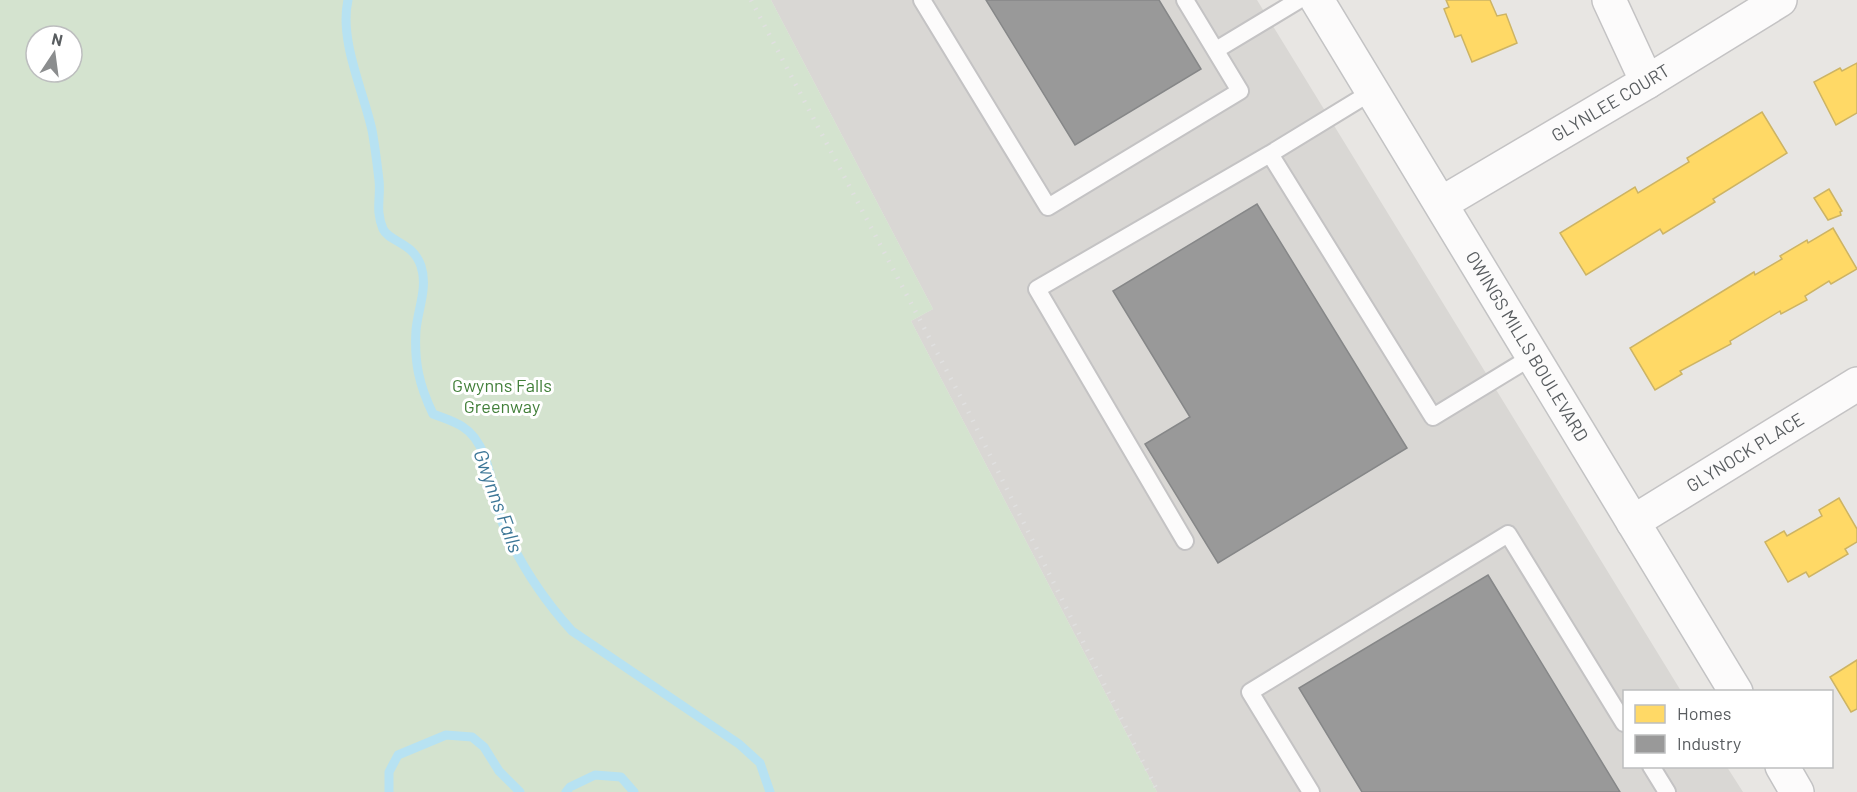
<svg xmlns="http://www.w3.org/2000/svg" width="1857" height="792" font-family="Barlow,sans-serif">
  <rect width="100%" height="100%" fill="#e8e6e3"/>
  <path fill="#d9d7d4" d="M771 0H1257L1681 691 1624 692V766L1727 767 1743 792H1157L911 321 933 309Z"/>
  <path fill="#d4e3cf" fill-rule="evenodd" d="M0 0H771L933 309 911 321 1157 792H0ZM36 36H72V72H36Z"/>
  <path fill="#ffd966" stroke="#cdb464" stroke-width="1.5" d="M1446 0H1490L1497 16 1506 14 1517 43 1472 62 1461 35 1455 37 1444 9 1449 7Z
    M1857 63V113L1836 125 1814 82 1840 68 1842 71Z
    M1762 112 1787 153 1713 199 1715 202 1663 234 1660 229 1586 275 1560 233 1635 187 1638 193 1689 162 1687 158Z
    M1829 189 1842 211 1840 212 1841 215 1828 220 1814 198Z
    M1833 228 1857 269 1831 284 1829 281 1805 296 1807 300 1781 314 1780 311 1730 341 1731 344 1680 371 1682 374 1655 390 1630 348 1754 272 1755 275 1782 259 1780 256 1807 240 1808 243Z
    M1839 498 1857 529V542L1845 549 1848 554 1809 577 1806 572 1788 582 1765 542 1784 531 1787 536 1822 516 1819 510Z
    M1857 660V709L1851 712 1830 677Z"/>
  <path fill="#999" stroke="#868788" stroke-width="1.5" d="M986 0H1159L1201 69 1075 145Z
    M1257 204 1407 448 1218 563 1145 444 1190 417 1113 291Z
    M1488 575 1620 792H1362L1299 688Z"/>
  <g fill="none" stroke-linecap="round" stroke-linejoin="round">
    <path stroke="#b7e2f2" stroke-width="9" d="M348 0C339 40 363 90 372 130 375 146 377 163 379 180 381 198 375 210 383 229 389 242 413 242 421 266 428 287 418 309 416 330 414 362 419 385 433 414 443 418 454 421 463 427 492 445 492 498 504 527 521 566 544 600 572 631L739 744 760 763 770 792
      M389 792V772L398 755 446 735 472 737 484 747 499 771 520 792
      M566 792 570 787 595 775 621 777 634 792"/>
    <g stroke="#c4c3c4" stroke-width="20">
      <path id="lane" d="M922 0 1048 207 1240 91 1185 0
        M1216 50 1299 0
        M1373 91 1270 154 1433 417 1533 356
        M1185 541 1037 289 1270 154
        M1651 766 1667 792
        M1311 792 1250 692 1508 534 1624 723"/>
    </g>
    <g stroke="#c4c3c4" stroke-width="36">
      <g id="street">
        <path d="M1609 0 1647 82"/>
        <path id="s1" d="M1442 203 1647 82 1780 0"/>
        <path id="s2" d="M1633 522 1857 384"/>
      </g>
    </g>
    <g stroke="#c3c3c4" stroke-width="36">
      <g id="secondary">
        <path id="s3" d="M1317 0 1736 692"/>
        <path d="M1782 766 1797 792"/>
      </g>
    </g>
    <use href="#lane" stroke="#fcfbfb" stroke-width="16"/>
    <use href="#street" stroke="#fcfbfb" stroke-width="33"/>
    <use href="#secondary" stroke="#fcfbfb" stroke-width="33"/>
    <path stroke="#e0e0e0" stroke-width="4.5" stroke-dasharray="1.5 8" stroke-linecap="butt" d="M751 0 968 411 1158 792"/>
  </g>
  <g text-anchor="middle" stroke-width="6" stroke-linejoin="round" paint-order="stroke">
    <g font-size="18" fill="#595d60" stroke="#fff">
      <text dy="6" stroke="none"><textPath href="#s1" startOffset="196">GLYNLEE COURT</textPath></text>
      <text dy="6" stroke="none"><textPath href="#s3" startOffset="405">OWINGS MILLS BOULEVARD</textPath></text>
      <text dy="6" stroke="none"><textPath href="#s2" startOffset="132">GLYNOCK PLACE</textPath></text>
    </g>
    <g font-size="18" fill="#417f39" stroke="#fff">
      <text x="502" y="392">Gwynns Falls<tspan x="502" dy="21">Greenway</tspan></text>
    </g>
    <g font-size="20" font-style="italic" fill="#3d7797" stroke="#fff">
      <text transform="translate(498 501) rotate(70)" y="7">Gwynns Falls</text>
    </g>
  </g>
  <rect x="1623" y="690" width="210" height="78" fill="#ffffff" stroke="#bdbebf" stroke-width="1.5"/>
  <rect x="1635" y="705" width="30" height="18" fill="#ffd966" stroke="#bdbebf" stroke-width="1.5"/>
  <text x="1677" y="720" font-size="18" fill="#595d60">Homes</text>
  <rect x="1635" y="735" width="30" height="18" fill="#999999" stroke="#bdbebf" stroke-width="1.5"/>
  <text x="1677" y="750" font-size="18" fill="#595d60">Industry</text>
  <g transform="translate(54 54) rotate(13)"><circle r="28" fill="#ffffff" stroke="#bdbebf" stroke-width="1.5"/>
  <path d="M0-4.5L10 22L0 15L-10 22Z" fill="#8b8d8e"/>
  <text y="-9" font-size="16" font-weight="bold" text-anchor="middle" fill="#595d60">N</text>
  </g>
</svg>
